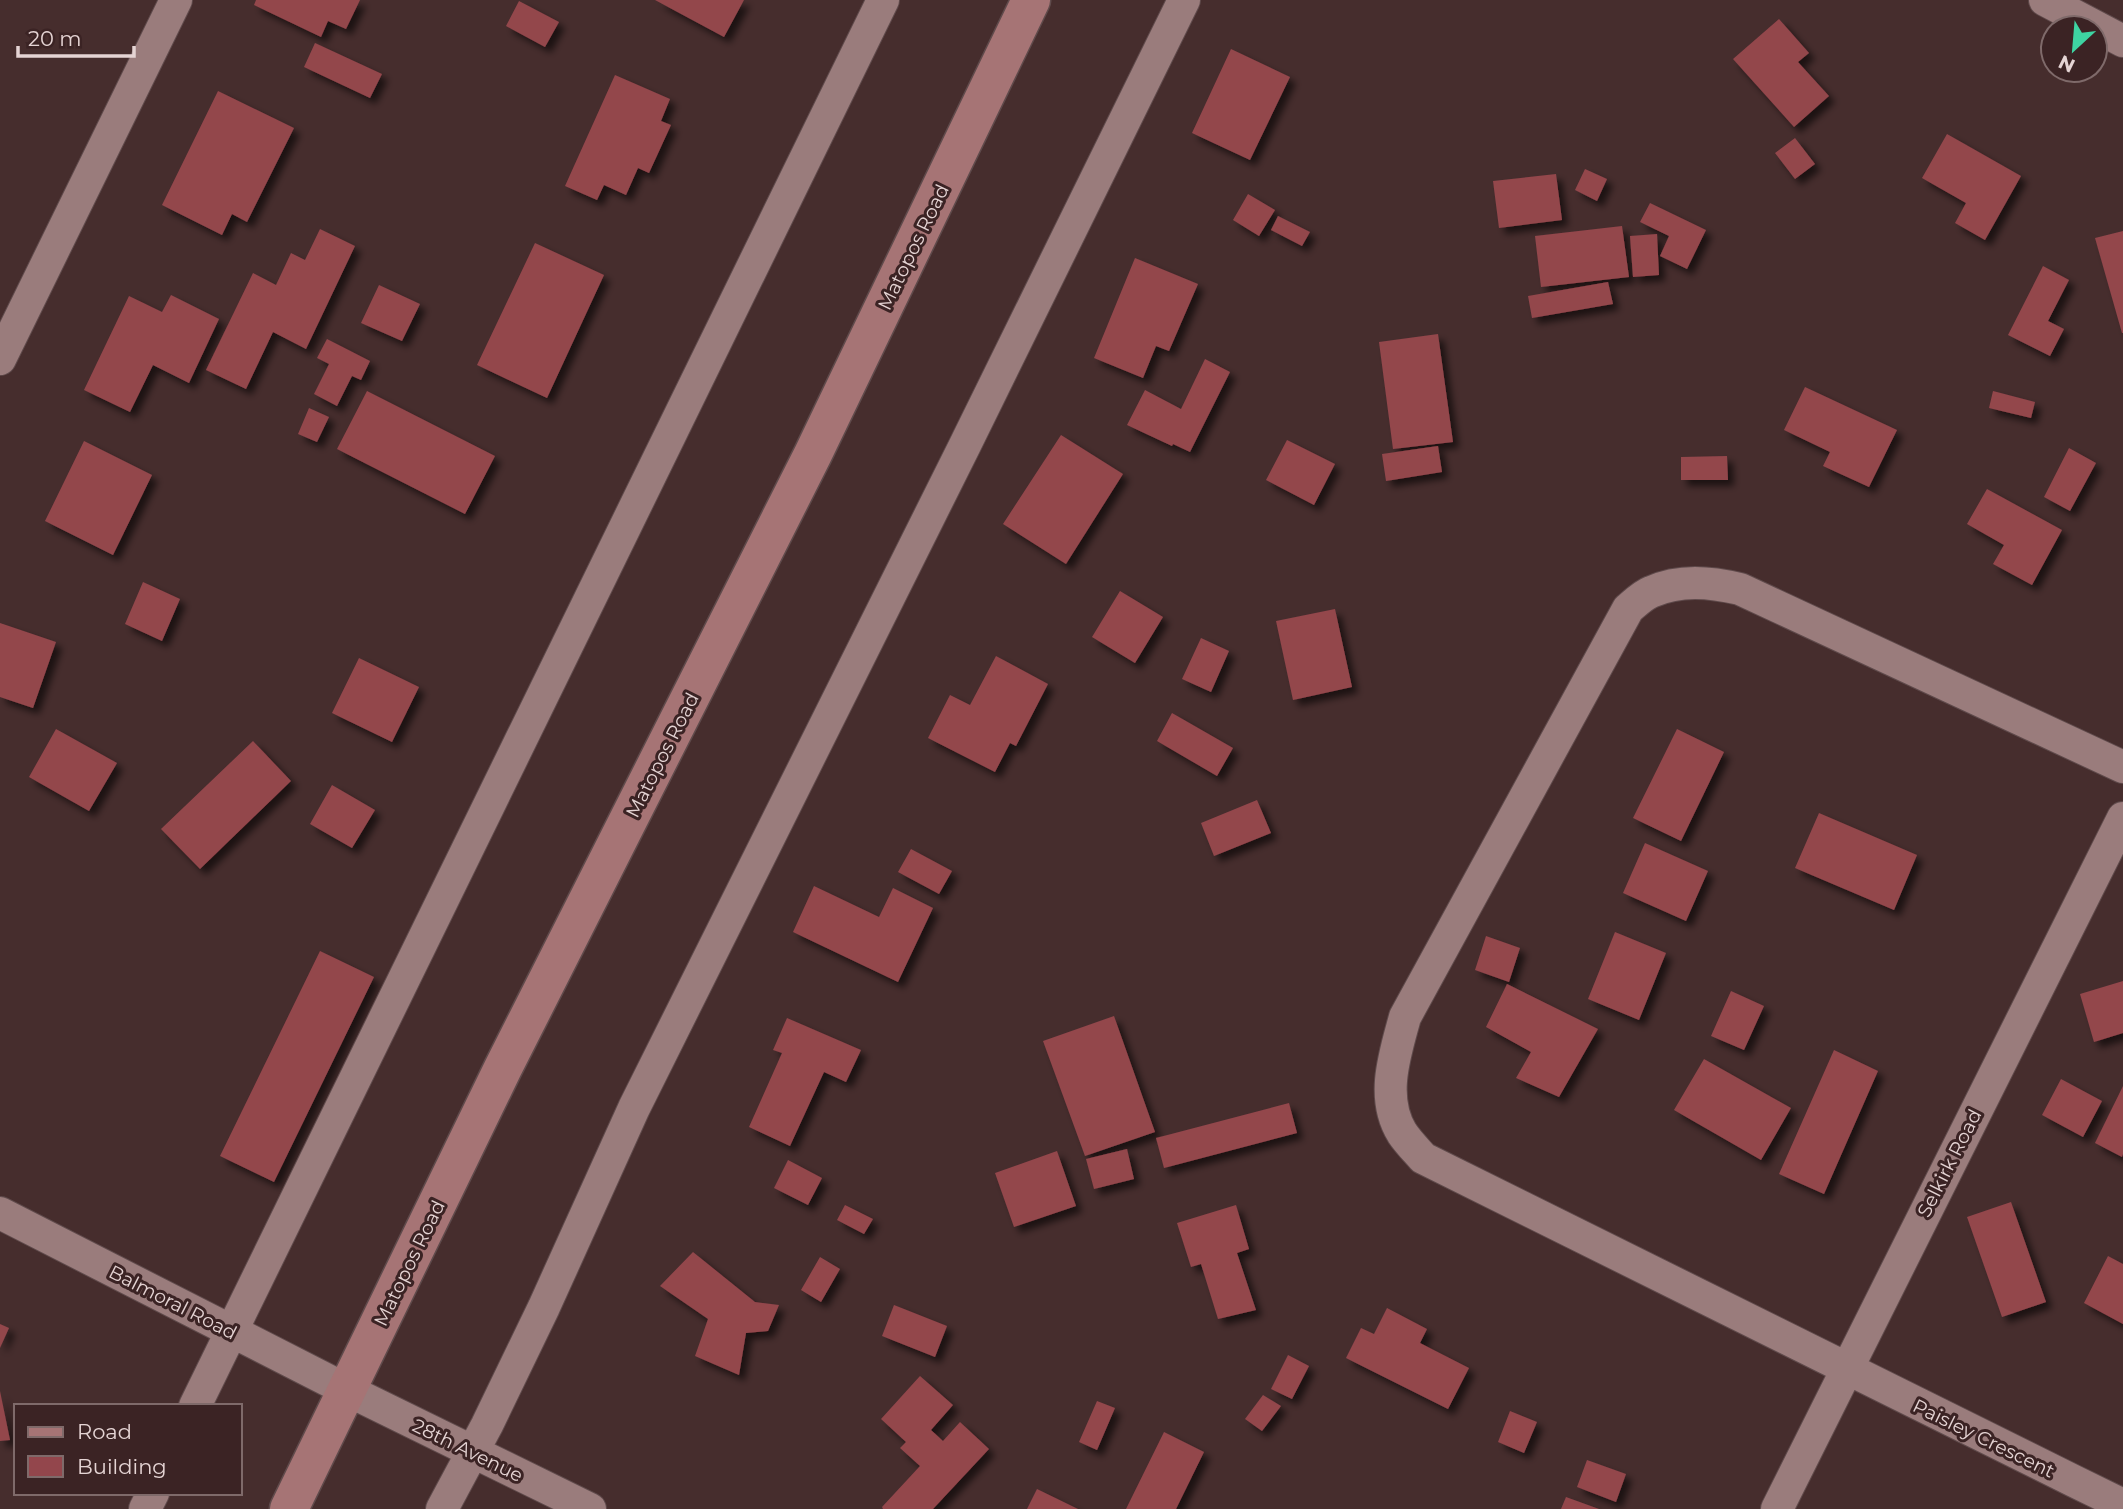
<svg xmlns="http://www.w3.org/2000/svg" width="2123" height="1509" font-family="Montserrat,sans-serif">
  <defs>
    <filter id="shadow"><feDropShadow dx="6" dy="6" stdDeviation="3.5" flood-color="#0009"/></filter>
  </defs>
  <rect width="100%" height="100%" fill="#462d2d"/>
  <path fill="#93464c" filter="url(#shadow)" d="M256 0H360L346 29 328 21 321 37 254 5Z
    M655 0H744L724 37Z
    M519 1 559 22 545 47 506 26Z
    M1779 19 1809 53 1798 62 1829 96 1794 127 1733 59Z
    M315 43 382 74 370 98 304 67Z
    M1231 49 1290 77 1250 160 1192 133Z
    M615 75 670 99 661 121 671 125 649 173 638 168 626 195 604 185 597 200 565 186Z
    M218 91 294 128 247 222 232 214 222 235 162 205Z
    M1947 134 2021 176 1985 240 1955 223 1966 203 1922 178Z
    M1795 138 1815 164 1795 179 1775 153Z
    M1585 169 1607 179 1597 201 1575 190Z
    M1556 174 1562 220 1499 228 1493 181Z
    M1248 194 1275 210 1259 236 1233 220Z
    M1650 203 1706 230 1687 269 1660 256 1669 236 1640 222Z
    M1278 216 1310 232 1302 246 1271 230Z
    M1622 226 1629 277 1541 287 1535 236Z
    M320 229 355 246 306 349 273 332 246 389 206 370 253 273 276 285 291 253 305 260Z
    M2123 231V333H2122L2095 238Z
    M1657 234 1659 275 1633 277 1630 236Z
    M535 243 604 275 547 398 477 365Z
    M1135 258 1198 284 1169 351 1156 346 1143 378 1094 358Z
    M2043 266 2069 280 2048 321 2064 329 2050 356 2008 335Z
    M1608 282 1613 304 1532 318 1528 296Z
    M379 285 420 304 402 341 361 323Z
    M171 295 219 319 189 383 153 365 130 412 84 390 129 296 162 312Z
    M1438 334 1453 442 1393 449 1379 342Z
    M327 339 370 361 361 380 352 376 337 406 314 394 329 364 317 358Z
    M1205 359 1230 372 1190 452 1173 444 1172 446 1127 425 1145 390 1181 409Z
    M1805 387 1897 430 1869 487 1823 466 1830 452 1784 430Z
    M367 391 495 456 465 514 337 449Z
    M1993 391 2035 402 2031 418 1989 408Z
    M309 408 329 417 317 442 298 434Z
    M1061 435 1123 474 1066 564 1003 524Z
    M1287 440 1335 464 1314 505 1266 480Z
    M84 441 152 475 113 555 45 521Z
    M1438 446 1442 472 1386 481 1382 454Z
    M2069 448 2096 463 2070 511 2044 497Z
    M1727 456 1728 480H1681V457Z
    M1987 489 2062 530 2032 585 1993 564 2004 545 1967 524Z
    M143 582 180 599 162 641 125 624Z
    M1120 591 1163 617 1135 663 1092 637Z
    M1335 609 1352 687 1293 700 1276 621Z
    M0 623 56 642 33 708 0 697Z
    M1201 638 1229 651 1211 692 1182 679Z
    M996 656 1048 684 1016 746 1010 743 995 772 928 738 950 695 970 705Z
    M359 658 419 687 392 742 332 713Z
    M1172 713 1233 748 1217 776 1157 741Z
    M56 729 117 763 89 811 29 777Z
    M1677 729 1724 752 1681 841 1633 818Z
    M253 741 291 781 200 869 161 829Z
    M332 785 375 810 352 848 310 824Z
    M1257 800 1271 833 1214 856 1201 823Z
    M1819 813 1917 855 1894 910 1795 868Z
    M1645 843 1708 871 1686 921 1623 893Z
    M911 849 952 871 939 894 898 872Z
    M814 886 879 917 893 888 933 908 898 982 793 932Z
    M1615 932 1666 953 1639 1020 1588 999Z
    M1486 936 1520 948 1509 982 1475 970Z
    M320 951 374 977 274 1182 220 1156Z
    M2123 981V1033L2094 1042 2080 994Z
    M1507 984 1598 1029 1559 1097 1516 1078 1531 1052 1486 1027Z
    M1731 991 1764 1006 1744 1050 1711 1036Z
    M1114 1016 1155 1132 1085 1156 1043 1041Z
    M787 1018 861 1050 846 1082 824 1072 790 1146 749 1127 782 1053 773 1050Z
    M1834 1050 1878 1071 1824 1194 1779 1174Z
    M1704 1059 1791 1108 1761 1160 1674 1110Z
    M2061 1079 2102 1101 2083 1137 2042 1115Z
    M2123 1086V1154L2122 1157 2095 1143Z
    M1289 1103 1297 1133 1164 1168 1156 1138Z
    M1127 1149 1134 1179 1094 1189 1086 1159Z
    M1057 1151 1076 1206 1014 1227 995 1173Z
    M788 1160 822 1178 808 1205 774 1188Z
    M2011 1202 2046 1302 2002 1317 1967 1217Z
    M845 1205 873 1219 864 1234 837 1220Z
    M1236 1205 1249 1249 1237 1253 1256 1310 1218 1319 1201 1264 1191 1267 1177 1223Z
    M693 1252 755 1302 779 1305 768 1331 746 1333 739 1375 695 1356 708 1319 660 1286Z
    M2108 1256 2123 1264V1324L2084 1303Z
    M820 1257 840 1269 821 1302 801 1290Z
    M894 1305 947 1326 935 1357 882 1336Z
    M1387 1308 1427 1329 1420 1343 1469 1368 1448 1409 1346 1358 1361 1328 1374 1334Z
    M0 1324 9 1328 0 1348Z
    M1288 1355 1309 1366 1292 1399 1271 1389Z
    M920 1376 953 1405 931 1430 943 1441 960 1422 989 1449 933 1509H883L882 1507 920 1466 900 1448 906 1442 881 1419Z
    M0 1391 10 1440 0 1441Z
    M1263 1395 1281 1406 1262 1431 1245 1419Z
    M1097 1401 1115 1408 1097 1450 1079 1442Z
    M1510 1411 1537 1422 1524 1453 1498 1442Z
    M1164 1432 1204 1452 1176 1509H1126Z
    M1587 1460 1626 1474 1616 1502 1577 1487Z
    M1037 1489 1078 1509H1027Z
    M1566 1497 1599 1509H1561Z"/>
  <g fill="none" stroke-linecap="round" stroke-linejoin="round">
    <g stroke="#5f4a4b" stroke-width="34">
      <path id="minor" d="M2045 0 2123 41
        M0 359 176 0
        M2123 767 1740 589C1710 582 1680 579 1651 592 1643 595 1635 603 1628 609L1405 1017C1395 1054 1380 1097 1402 1133 1408 1142 1416 1150 1423 1158 1657 1273 1889 1391 2123 1505
        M0 1213 347 1390 590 1509
        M195 1406 883 0
        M145 1509 153 1493
        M442 1509 487 1425 544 1307 634 1108 965 445 1184 0
        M1777 1509 2123 818"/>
    </g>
    <g stroke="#5f4a4b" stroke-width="41">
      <path id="secondary" d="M289 1509 503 1068 813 454 1031 0"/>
    </g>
    <use href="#minor" stroke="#9a7c7c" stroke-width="32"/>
    <use href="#secondary" stroke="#a67475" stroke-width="38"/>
  </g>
  <g text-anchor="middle" stroke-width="6" stroke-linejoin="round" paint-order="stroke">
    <g font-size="19" fill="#e5d4d4" stroke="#3b2324">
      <text transform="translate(913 247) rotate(-64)" y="7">Matopos Road</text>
      <text transform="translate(662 755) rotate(-63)" y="7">Matopos Road</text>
      <text transform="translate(1949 1163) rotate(-63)" y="7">Selkirk Road</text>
      <text transform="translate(409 1263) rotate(-64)" y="7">Matopos Road</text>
      <text transform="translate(173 1302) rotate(27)" y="7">Balmoral Road</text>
      <text transform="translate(1984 1438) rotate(26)" y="7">Paisley Crescent</text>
      <text transform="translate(468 1450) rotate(26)" y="7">28th Avenue</text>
    </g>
  </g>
  <rect x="14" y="1404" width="228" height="91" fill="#3b2324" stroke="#7f6a6a" stroke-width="2"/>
  <rect x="28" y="1427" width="35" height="10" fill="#a67475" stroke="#7f6a6a" stroke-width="2"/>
  <text x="77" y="1439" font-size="21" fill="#e5d4d4">Road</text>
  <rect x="28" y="1456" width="35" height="21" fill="#93464c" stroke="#7f6a6a" stroke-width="2"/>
  <text x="77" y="1474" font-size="21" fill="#e5d4d4">Building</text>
  <g transform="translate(2074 49) rotate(206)"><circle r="33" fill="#3b2324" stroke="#7f6a6a" stroke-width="2"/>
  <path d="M0-5L12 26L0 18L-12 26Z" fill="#3ed4a2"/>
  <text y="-10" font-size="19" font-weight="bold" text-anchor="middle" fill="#e5d4d4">N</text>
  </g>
  <path d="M18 46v10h116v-10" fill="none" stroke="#e5d4d4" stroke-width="3.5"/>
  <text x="28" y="46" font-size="21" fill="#e5d4d4" stroke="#3b2324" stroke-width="5" paint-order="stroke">20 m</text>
</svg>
